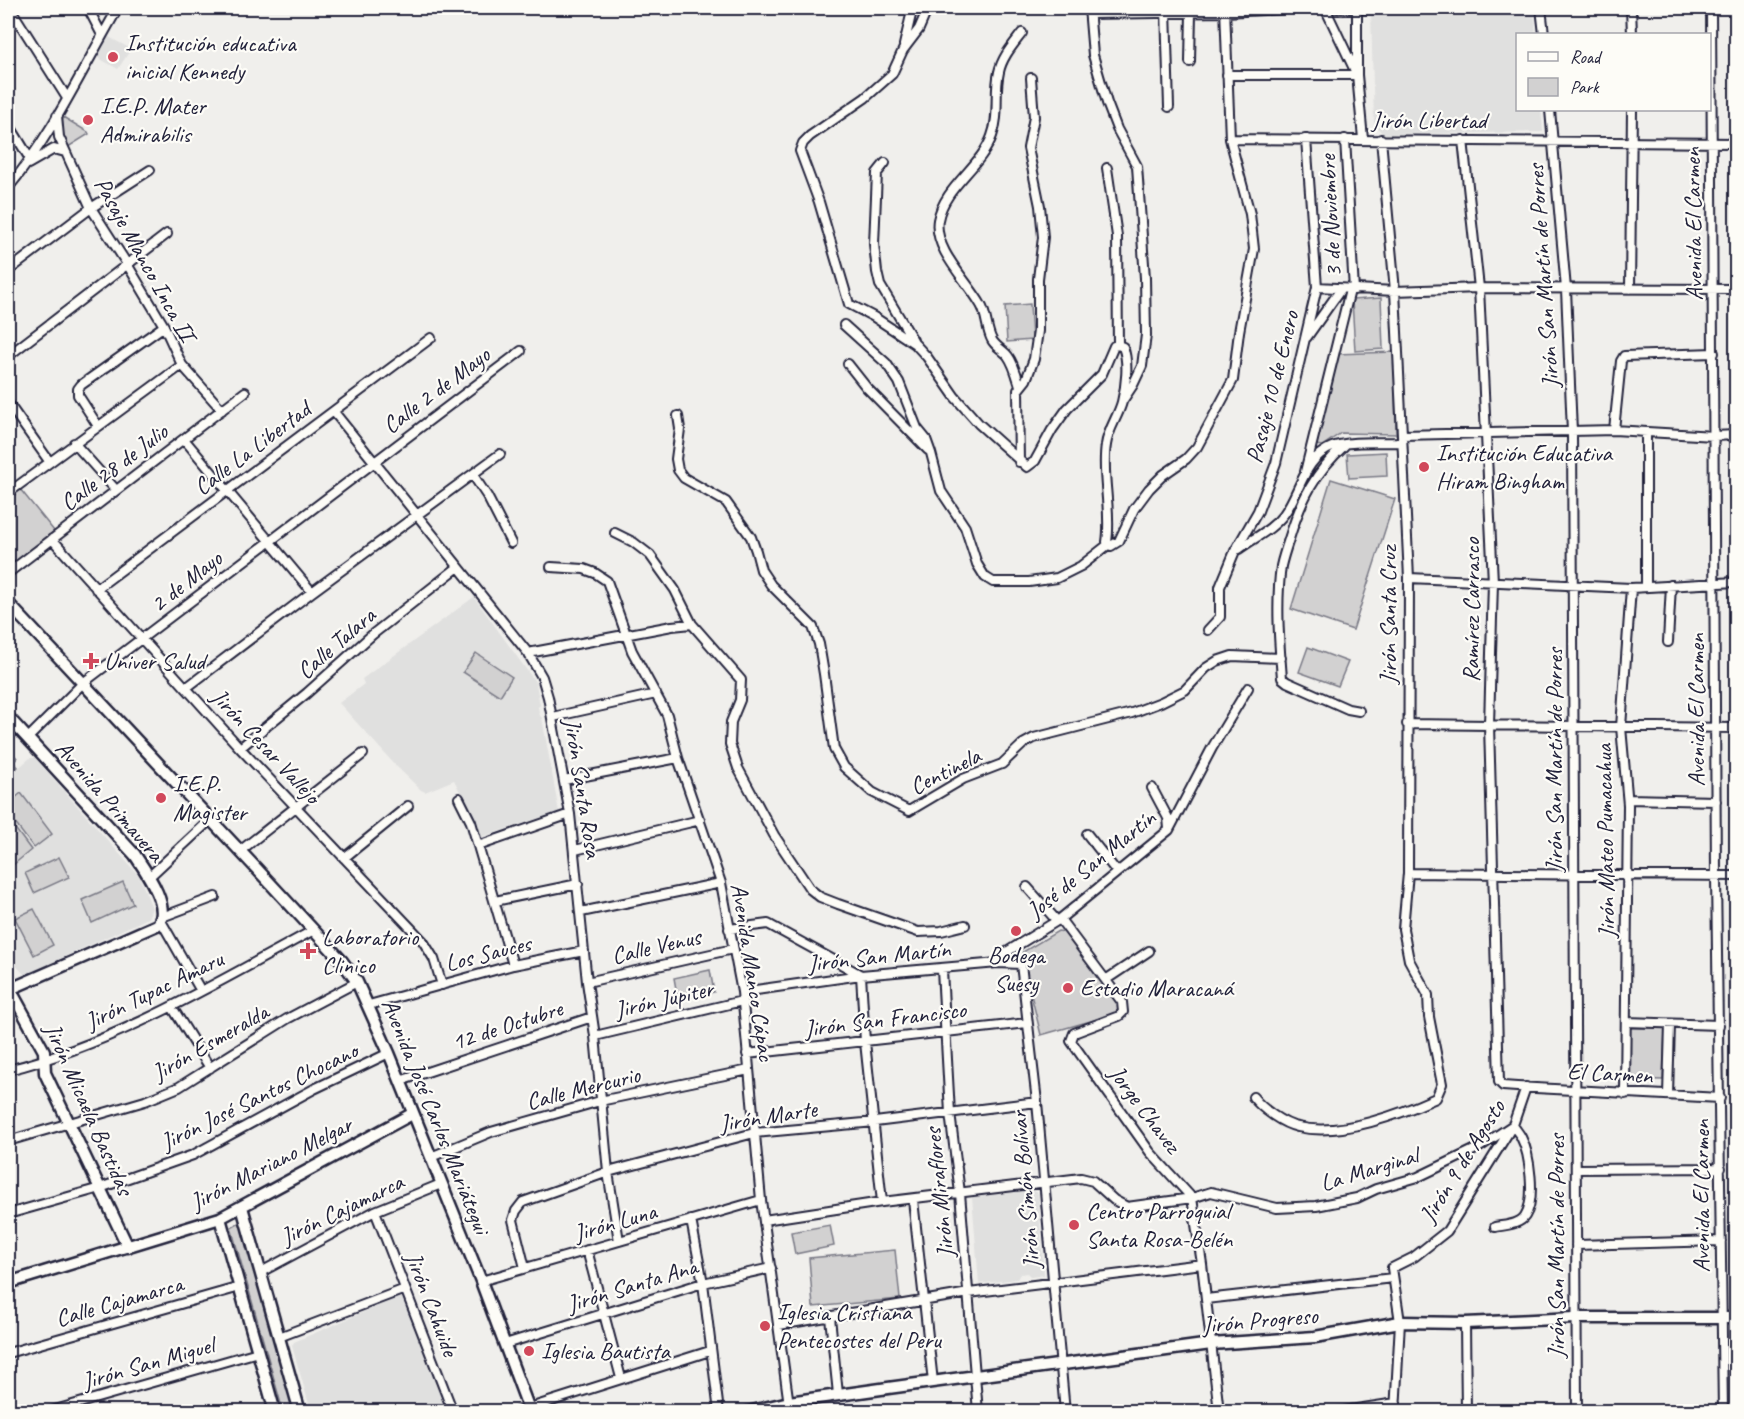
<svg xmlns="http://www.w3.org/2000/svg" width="1744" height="1419" font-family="Caveat,sans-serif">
  <rect width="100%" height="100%" fill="#f0efec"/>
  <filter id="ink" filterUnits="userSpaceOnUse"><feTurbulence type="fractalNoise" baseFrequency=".0167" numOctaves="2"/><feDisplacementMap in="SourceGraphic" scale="12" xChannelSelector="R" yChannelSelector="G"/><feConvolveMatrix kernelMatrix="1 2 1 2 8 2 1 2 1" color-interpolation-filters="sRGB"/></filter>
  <g filter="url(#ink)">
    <path fill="#e0e0df" d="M1435 8H1534L1536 34H1518V110H1541L1543 132 1383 134 1374 124 1371 11Z
      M107 36 131 49 118 69 95 56Z
      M474 597 536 683 540 705 538 707 540 716 542 718 559 812 481 837 479 829 454 780 425 792 421 790 397 767 339 703 364 684 362 679Z
      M30 758H35L139 876 152 908 148 918 25 975 8 957V777Z
      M1030 1189 1038 1193 1044 1275 1031 1277 1027 1273 1020 1274 1017 1279 979 1284 972 1197Z
      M401 1296 404 1298 447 1411H311L292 1346 294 1342Z"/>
    <path fill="#d2d1d1" stroke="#7a7a86" stroke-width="1.5" d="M63 117 88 132 89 134 68 147 61 127Z
      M1381 298 1383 349 1355 351 1352 300Z
      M1030 304 1032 340 1007 342 1005 306Z
      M1394 352 1396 434 1341 433 1322 446 1316 445 1315 443 1336 354Z
      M1386 452 1387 476 1349 478 1347 454Z
      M1331 479 1395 499 1353 630 1291 609Z
      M20 489 54 531 8 568V499Z
      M1308 647 1348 662 1338 686 1299 672Z
      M476 653 512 677 500 696 463 672Z
      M8 748 17 758 14 762 18 767 8 776Z
      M21 793 52 834 34 848 8 814V804Z
      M8 819 31 850 13 865 8 858Z
      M59 857 69 877 34 893 25 873Z
      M123 882 133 904 92 923 82 900Z
      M34 909 53 945 34 955 15 918Z
      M1058 931 1065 932 1122 1010 1119 1013 1041 1035 1024 966 1012 961 1011 959Z
      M710 970 714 992 678 1000 674 978Z
      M1630 1028H1665L1663 1080 1628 1079Z
      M240 1222 244 1223 296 1411H283L231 1227Z
      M830 1225 834 1246 795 1254 791 1232Z
      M895 1250 900 1299 813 1307 809 1258Z"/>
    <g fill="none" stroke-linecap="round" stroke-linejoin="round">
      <g stroke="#22223b" stroke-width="12">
        <path id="street" d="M10 8 67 98
          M88 8 102 35
          M928 8 919 29 903 50 892 74 865 98 810 136 803 143 800 151 819 202 849 304 874 317 915 344 927 357 955 397 979 424 1027 467 1035 461 1052 430 1067 409 1102 374 1114 346 1118 345 1123 347C1129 362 1126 386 1122 402 1118 417 1108 429 1106 445 1101 475 1112 509 1107 542L1111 546 1119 541 1134 509 1149 489 1163 475 1186 459 1197 447 1233 380 1239 332 1254 249 1250 214 1230 139 1225 8
          M1089 8 1093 55 1107 103 1117 129 1137 166 1145 278 1146 335 1142 366 1133 385 1123 400
          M1325 8 1357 75 1363 139
          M1337 8 1357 9 1383 8
          M1541 8 1544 34
          M1631 8 1632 34
          M1711 8 1716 876 1723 1412
          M1166 9 1169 107
          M1089 14 1225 12 1306 8
          M904 45 911 15V8
          M1190 62 1191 12
          M1227 75H1357V8
          M1550 110 1566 289 1572 432 1577 1412
          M57 116 59 137 91 208 127 264 164 326 182 365 222 410
          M8 123 30 159
          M1230 139 1736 143
          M1345 139 1354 290
          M1463 140 1479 288 1493 582 1489 725 1499 1082 1503 1086 1517 1087 1720 1098
          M885 163 877 173 874 244 877 272 880 285 913 340
          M28 164 54 149 65 152
          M1107 168 1117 236 1118 345
          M8 188C53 134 83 68 118 8
          M8 271 91 208 150 170
          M1317 287 1395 291 1479 288 1736 289
          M1630 289 1632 110
          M844 325 886 363 899 382 917 428 926 439 931 453 941 491 965 527 977 564 985 577 993 582H1029L1057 578 1081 566 1109 544
          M1307 337 1341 289
          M8 356 167 234
          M848 364 867 388 928 450
          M1020 386C1017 376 1014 364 1008 356 1003 350 995 346 992 340 986 329 987 315 981 305 968 281 933 250 938 220 944 187 981 167 992 136 1000 115 994 93 999 72 1002 57 1013 45 1022 33
          M8 403 49 461
          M334 412 528 653 542 677 548 697 570 814 587 982 595 1036 608 1172 619 1241
          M678 416 680 429 676 459 678 470 684 478 726 502 751 537 756 551 761 570 771 585 813 627 819 644 824 674 834 749 844 767 872 792 909 811 963 779 1002 764 1023 744 1034 738 1132 713 1161 702 1185 690 1206 668 1217 661 1232 656 1281 658
          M98 426 78 395V389L81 385 164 326
          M1614 430 1621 361 1624 356 1714 353
          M1402 435 1614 430 1714 436 1736 435
          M184 439 312 592
          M74 443 116 490
          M1345 445C1315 472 1301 500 1289 539 1286 548 1283 557 1281 566 1276 602 1279 641 1282 678L1287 682 1348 709 1359 711
          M1019 462 1018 390 1026 380 1034 359 1038 331V279L1043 237 1040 206 1028 148 1034 117 1031 78
          M1305 472 1350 290
          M473 475 487 496 511 543
          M8 493 182 365
          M615 533 633 542 650 555 675 590 692 624 741 680 740 700 731 722 730 744 738 768 774 835 810 889 820 897 838 904 918 932 941 931 965 925
          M52 539 240 748 423 941 434 959 442 985
          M1239 549C1254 538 1273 529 1284 514 1300 493 1304 458 1332 447 1350 440 1382 443 1402 442
          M551 567 584 569 595 573 607 581 632 651 667 715 678 758 721 883 742 992 761 1200 790 1412
          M8 573 245 392
          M1409 578 1631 588 1736 582
          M1646 587V433
          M96 589 431 338
          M1208 630 1220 617V587L1235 551 1258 511 1276 463 1317 287 1306 139
          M1668 642 1671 585
          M528 653 672 626 692 624
          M186 688 312 592 500 454
          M553 717 656 694
          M1407 724 1736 728
          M28 738 83 683 521 351
          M240 748 307 693 373 634 457 568
          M564 780 678 758
          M1152 788 1168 818 1169 829
          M459 798 471 822 513 965
          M1628 799 1716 801
          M1087 834 1117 872
          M478 846 570 814
          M575 850 700 820
          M240 851 363 754
          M344 858 408 806
          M1408 873 1736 876
          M149 877 210 820
          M1027 887 1057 921
          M495 901 578 884
          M581 912 721 883
          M162 917 215 897
          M1060 919 1122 1002 1123 1012 1119 1016 1074 1033 1071 1041 1150 1152 1192 1198
          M161 921 201 991
          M729 929 768 924 861 975 865 1042 882 1202
          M998 963 1005 953 1060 919 1169 830 1212 748 1248 688
          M942 970 950 1113 960 1193 978 1412
          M1107 979 1149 951
          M587 982 733 949
          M742 992 861 975 998 963 1021 964 1037 1102 1065 1412
          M369 1005 513 965 584 951
          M172 1007 210 1068
          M1626 1022 1719 1025
          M595 1036 742 1001
          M747 1054 1027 1023
          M8 1070C117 1043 214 984 312 931
          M400 1081 592 1017
          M1625 1094 1628 805 1621 727 1631 588
          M1668 1095 1670 1024
          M1253 1097C1262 1109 1283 1124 1298 1127 1340 1137 1398 1115 1436 1098L1442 1084 1429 1017 1428 995 1409 960 1403 929 1408 873 1409 578 1395 291 1381 139
          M8 1141 145 1101 179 1087 287 1019 357 982
          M431 1157 491 1132 600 1101 749 1070
          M1576 1169 1721 1168
          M1192 1198 1202 1264 1219 1412
          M913 1200 933 1382
          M375 1211 453 1412
          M8 1214 100 1188 193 1155 314 1089 389 1053
          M691 1220 703 1283 719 1412
          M764 1220 882 1202 1081 1178 1093 1181 1114 1200 1127 1207 1192 1198 1211 1192 1277 1208 1316 1206 1357 1198 1376 1189 1418 1177 1478 1148 1513 1125C1515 1129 1519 1133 1521 1137 1530 1154 1536 1199 1525 1216 1519 1225 1505 1225 1495 1227
          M1576 1245 1721 1241
          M587 1250 621 1378
          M525 1268 513 1220 516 1211 523 1202 608 1172 754 1133 875 1122 1037 1102
          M261 1272 375 1211 441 1184
          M481 1281 761 1200
          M1206 1299 1393 1278
          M830 1317 838 1394
          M1465 1323 1466 1412
          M779 1325 969 1293 1202 1264
          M279 1337 405 1289
          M505 1344 703 1283 771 1268
          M8 1353 240 1287
          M48 1412 258 1352
          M517 1412 710 1351
          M1337 1412 1396 1403
          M1395 1412 1400 1322 1392 1268 1414 1257 1447 1231 1513 1125 1526 1087"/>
      </g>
      <g stroke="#22223b" stroke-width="15">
        <path id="secondary" d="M8 603 256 868 342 961 357 982 389 1053 481 1281 530 1412
          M8 717 135 855C145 870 173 909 157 925L8 990
          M10 989 44 1051 45 1073 128 1247
          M242 1207 300 1412
          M220 1218 275 1412
          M8 1283 220 1218 412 1114
          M8 1410V1412
          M748 1412 789 1402 888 1388 1211 1344 1315 1337 1400 1322 1465 1323 1575 1318H1736"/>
      </g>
      <use href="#street" stroke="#fdfcf7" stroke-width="8"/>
      <use href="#secondary" stroke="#fdfcf7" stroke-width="10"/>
    </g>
  </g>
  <g fill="#d1495b" stroke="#fdfcf7" stroke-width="2">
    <circle cx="113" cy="57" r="6"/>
    <circle cx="88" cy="120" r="6"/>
    <circle cx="1424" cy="467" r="6"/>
    <path d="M88 652h6v6h6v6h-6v6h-6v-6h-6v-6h6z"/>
    <circle cx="161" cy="798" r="6"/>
    <circle cx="1016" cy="931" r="6"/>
    <path d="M305 942h6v6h6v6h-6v6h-6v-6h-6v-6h6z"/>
    <circle cx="1068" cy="988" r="6"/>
    <circle cx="1074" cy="1225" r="6"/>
    <circle cx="765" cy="1326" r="6"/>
    <circle cx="529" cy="1351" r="6"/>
  </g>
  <g text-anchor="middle" stroke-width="4.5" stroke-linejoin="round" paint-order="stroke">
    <g font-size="24" fill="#22223b" stroke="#fdfcf7" text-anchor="start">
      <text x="125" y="51">Institución educativa<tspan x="125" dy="28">inicial Kennedy</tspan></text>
      <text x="100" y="114">I.E.P. Mater<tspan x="100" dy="28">Admirabilis</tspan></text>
      <text x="1436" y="461">Institución Educativa<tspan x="1436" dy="28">Hiram Bingham</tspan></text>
      <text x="104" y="669">Univer Salud</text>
      <text x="173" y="792">I.E.P.<tspan x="173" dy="28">Magister</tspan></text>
      <text x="322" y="945">Laboratorio<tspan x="322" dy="28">Clinico</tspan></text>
      <text x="1016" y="963" text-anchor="middle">Bodega<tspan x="1016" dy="28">Suesy</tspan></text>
      <text x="1080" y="996">Estadio Maracaná</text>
      <text x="1086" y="1219">Centro Parroquial<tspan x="1086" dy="28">Santa Rosa-Belén</tspan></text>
      <text x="777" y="1320">Iglesia Cristiana<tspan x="777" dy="28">Pentecostes del Peru</tspan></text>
      <text x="541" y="1359">Iglesia Bautista</text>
    </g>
    <g font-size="24" fill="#22223b" stroke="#fdfcf7">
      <text x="1429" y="128">Jirón Libertad</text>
      <text transform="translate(1330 216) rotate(-93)" y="8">3 de Noviembre</text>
      <text transform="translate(1693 224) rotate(-91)" y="8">Avenida El Carmen</text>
      <text transform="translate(145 259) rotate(61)" y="8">Pasaje Manco Inca II</text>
      <text transform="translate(1543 276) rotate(-94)" y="8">Jirón San Martín de Porres</text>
      <text transform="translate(1272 387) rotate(-76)" y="8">Pasaje 10 de Enero</text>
      <text transform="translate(436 390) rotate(-37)" y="8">Calle 2 de Mayo</text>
      <text transform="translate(252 448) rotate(-37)" y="8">Calle La Libertad</text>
      <text transform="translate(114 467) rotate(-37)" y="8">Calle 28 de Julio</text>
      <text transform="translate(186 581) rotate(-38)" y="8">2 de Mayo</text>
      <text transform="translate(1471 610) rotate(-90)" y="8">Ramírez Carrasco</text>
      <text transform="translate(1388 615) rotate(-90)" y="8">Jirón Santa Cruz</text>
      <text transform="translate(336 643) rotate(-41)" y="8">Calle Talara</text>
      <text transform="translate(1696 710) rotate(-90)" y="8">Avenida El Carmen</text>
      <text transform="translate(266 746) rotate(47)" y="8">Jirón Cesar Vallejo</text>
      <text transform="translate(1554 760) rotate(-90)" y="8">Jirón San Martín de Porres</text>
      <text transform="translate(945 771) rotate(-27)" y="8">Centinela</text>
      <text transform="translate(583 788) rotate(81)" y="8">Jirón Santa Rosa</text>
      <text transform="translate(110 801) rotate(49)" y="8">Avenida Primavera</text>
      <text transform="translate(1605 841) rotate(-91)" y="8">Jirón Mateo Pumacahua</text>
      <text transform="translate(1091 864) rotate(-39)" y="8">José de San Martín</text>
      <text transform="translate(656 946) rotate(-13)" y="8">Calle Venus</text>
      <text transform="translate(488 953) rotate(-14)" y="8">Los Sauces</text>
      <text transform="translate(879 956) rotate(-6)" y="8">Jirón San Martín</text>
      <text transform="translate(753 972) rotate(81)" y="8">Avenida Manco Cápac</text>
      <text transform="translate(154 990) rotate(-26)" y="8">Jirón Tupac Amaru</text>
      <text transform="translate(664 999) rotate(-13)" y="8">Jirón Júpiter</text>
      <text transform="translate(885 1019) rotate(-7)" y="8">Jirón San Francisco</text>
      <text transform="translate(507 1025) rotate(-18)" y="8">12 de Octubre</text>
      <text transform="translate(210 1042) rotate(-30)" y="8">Jirón Esmeralda</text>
      <text transform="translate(1610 1073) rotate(3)" y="8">El Carmen</text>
      <text transform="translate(583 1088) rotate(-14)" y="8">Calle Mercurio</text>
      <text transform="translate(259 1096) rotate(-26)" y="8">Jirón José Santos Chocano</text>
      <text transform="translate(89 1109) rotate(66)" y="8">Jirón Micaela Bastidas</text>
      <text transform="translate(1145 1109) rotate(53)" y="8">Jorge Chavez</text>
      <text transform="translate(436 1116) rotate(68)" y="8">Avenida José Carlos Mariátegui</text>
      <text transform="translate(768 1116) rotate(-9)" y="8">Jirón Marte</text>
      <text transform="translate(1462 1161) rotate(-58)" y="8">Jirón 9 de Agosto</text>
      <text transform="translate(271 1163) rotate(-27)" y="8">Jirón Mariano Melgar</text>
      <text transform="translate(1369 1169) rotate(-17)" y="8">La Marginal</text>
      <text transform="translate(1025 1190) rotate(-95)" y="8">Jirón Simón Bolívar</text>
      <text transform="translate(939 1193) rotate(-96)" y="8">Jirón Miraflores</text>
      <text transform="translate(1701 1196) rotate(-90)" y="8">Avenida El Carmen</text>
      <text transform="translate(342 1209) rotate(-26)" y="8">Jirón Cajamarca</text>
      <text transform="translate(615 1222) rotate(-16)" y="8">Jirón Luna</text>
      <text transform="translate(1556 1246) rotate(-90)" y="8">Jirón San Martín de Porres</text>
      <text transform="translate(632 1285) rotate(-17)" y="8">Jirón Santa Ana</text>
      <text transform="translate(119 1301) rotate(-16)" y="8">Calle Cajamarca</text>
      <text transform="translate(432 1304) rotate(69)" y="8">Jirón Cahuide</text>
      <text transform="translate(1260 1320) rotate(-5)" y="8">Jirón Progreso</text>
      <text transform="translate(148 1363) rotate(-16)" y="8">Jirón San Miguel</text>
    </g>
  </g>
  <rect width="1744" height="1419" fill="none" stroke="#fdfcf7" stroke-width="30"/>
  <rect x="15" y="15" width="1714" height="1389" fill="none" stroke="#22223b" stroke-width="2" filter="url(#ink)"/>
  <rect x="1516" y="33" width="195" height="78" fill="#fdfcf7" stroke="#a5a5ac" stroke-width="1.5"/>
  <rect x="1528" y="52" width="30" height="9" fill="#fdfcf7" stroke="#a5a5ac" stroke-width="1.5"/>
  <text x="1570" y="63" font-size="18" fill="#22223b">Road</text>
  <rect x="1528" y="78" width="30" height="18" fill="#d2d1d1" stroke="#a5a5ac" stroke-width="1.5"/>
  <text x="1570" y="93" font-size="18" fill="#22223b">Park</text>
</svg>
